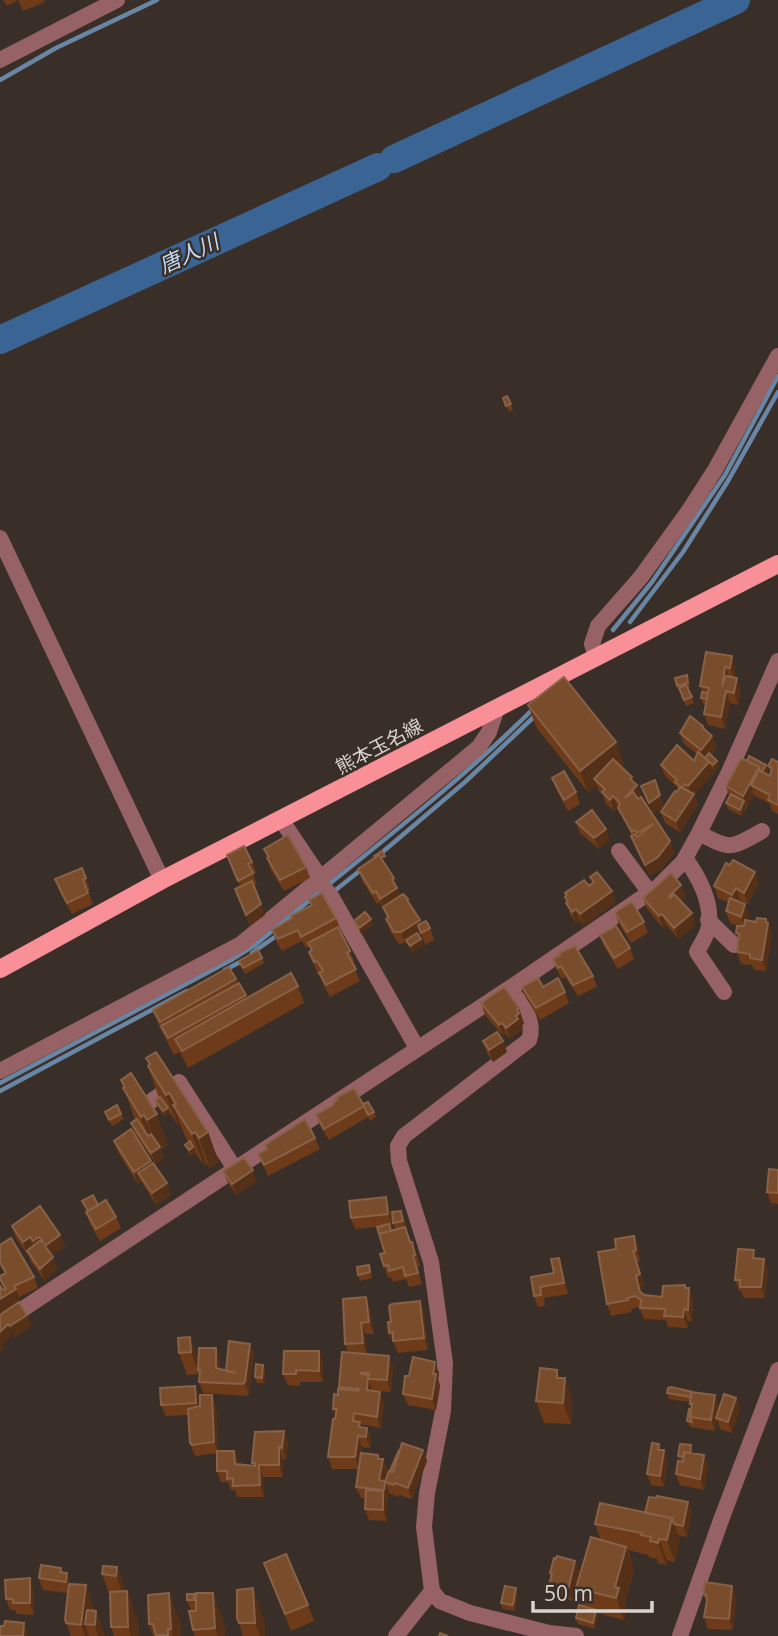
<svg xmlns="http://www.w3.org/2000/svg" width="778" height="1636" font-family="'Open Sans','Noto Sans JP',sans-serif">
  <rect width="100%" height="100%" fill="#392f28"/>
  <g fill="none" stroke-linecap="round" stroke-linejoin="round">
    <path stroke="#6986a5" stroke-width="4.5" d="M0 80 56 48 157 0
      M630 622 683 552 728 481 778 392
      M613 630 652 582 725 475 778 376
      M379 855 465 782 537 714
      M328 885C399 828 470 772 534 708
      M333 892 362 869
      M252 953 279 934
      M225 970 242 961
      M0 1083 231 960 255 945 322 890
      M0 1091 187 991"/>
    <path stroke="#396493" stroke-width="28" d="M394 159 736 0
      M0 340 378 167"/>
    <path stroke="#966265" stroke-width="16" d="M0 60 117 0
      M0 538 162 880
      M596 657 592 644 598 626 641 577 688 512 715 470 778 356
      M282 821 321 879
      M699 833C731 850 730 849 762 831
      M619 851 650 893
      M685 858C698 876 712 902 709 926 708 934 701 944 697 952L724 992
      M319 881 331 896 417 1048
      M708 920 734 945
      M510 988C521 1005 536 1019 529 1040L404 1136 398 1146 399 1161 431 1262 445 1363 443 1411 427 1493 424 1527 432 1591 440 1601 470 1613 549 1633 576 1636
      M0 1071 241 944 479 747 489 732 497 708
      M147 1104 179 1082 235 1169
      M0 1324 510 988 659 886 683 862 699 833 729 772 778 661
      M396 1636 432 1591
      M680 1636 721 1520 778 1370"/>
    <path stroke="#f99098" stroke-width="18" d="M0 969 162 880 778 564"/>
  </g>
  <path fill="#6d3b19" d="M3 0H44L45 2 23 11 18 0 7 6Z
    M503 398 511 404 513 410 509 412Z
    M706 652 736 668 734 678 741 690 738 705 730 703 725 729 708 725 704 714 706 704H703L701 698 703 692 700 686Z
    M687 675 690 688 688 689 694 703 686 706 677 686Z
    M528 705 624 764 621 766 632 777 634 783 637 785 641 797 670 841 674 853 662 869 650 876 635 847 631 836H632L623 819 619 809 618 808 614 811 606 804 603 795 598 790 597 786 588 792 536 727Z
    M703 726 704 729 712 736 717 747 711 755 719 766 715 771 711 767 714 774 694 795 698 805 680 832 665 823 661 812 678 790 677 787 665 776 661 765 694 761 697 754 684 744 680 733Z
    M747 761 766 765 768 771 766 774 770 776V774L768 766 778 762V814L772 811 769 803 755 796 754 795 742 816 728 809 726 803 729 797 726 786Z
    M552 778 576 792 580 804 568 811 556 789Z
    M576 822 610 840 599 849 580 833Z
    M264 849 306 867 310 878 284 891 271 870Z
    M227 855 252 862 256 873 253 875 257 884 254 886 265 915 250 926 235 889 240 886Z
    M387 862 384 863 394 878 400 896 408 899 412 907 421 924 430 928 434 940 425 945 421 933 418 935 423 945 412 952 407 942 399 944 390 931 384 909 380 902 377 904 362 881 358 869Z
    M730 865 755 872 759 883 748 904 740 900 739 901 749 915 747 921 768 923 772 934 766 971 754 970 752 965 741 964 737 952 738 939 736 933 739 926 730 923 726 911 729 903 718 898 714 886Z
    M82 868 90 890 88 891 93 904 72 914 59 891 55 879Z
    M590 877 616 902 584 926 580 920 576 923 570 914 565 897 566 896 565 893 589 886 593 883Z
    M686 896 680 900 696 924 679 939 666 925 663 928 647 909 643 898Z
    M309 900 336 918 341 930H340L350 951 354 962 352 963 360 981 330 997 323 984 319 973 318 974 313 963 309 952 311 951 309 946 306 948 302 941 282 951 276 941 272 930 312 905Z
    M615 912 644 922 648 933 631 943 619 924Z
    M600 935 630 948 634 959 618 969 604 947Z
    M262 958 264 963 245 974 239 961Z
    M553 959 593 976 597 987 578 996 565 977 562 979 557 970Z
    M236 979 247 998 298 986 304 1003 188 1068 180 1052 174 1055 159 1026 153 1010Z
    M522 987H543L565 992 569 1003 540 1020 526 998Z
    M481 1003 523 1019 524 1024 521 1026 522 1030 510 1039 506 1034 503 1036 485 1015Z
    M483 1041H503L507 1052 493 1062 487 1053Z
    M146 1058 208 1132 219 1163 210 1168 206 1163 204 1165 195 1153 191 1156 187 1150 185 1145 188 1142 185 1136 180 1124 178 1125 170 1113 165 1117 157 1106 155 1100 159 1098 148 1066 149 1065Z
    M121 1080 168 1145 161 1150 164 1158 156 1164 135 1134 131 1123 135 1120Z
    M363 1104 374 1112 376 1117 370 1121 368 1117 329 1140 320 1126 316 1115Z
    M105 1112 121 1114 124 1119 112 1126Z
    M315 1138 320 1149 268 1176 258 1154 266 1150 265 1145Z
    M114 1141 151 1161 171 1195 156 1205 141 1181 138 1184 118 1152Z
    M778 1170V1204L771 1203 767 1192Z
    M223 1171 257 1181 236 1195 228 1183Z
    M386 1197 390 1209 392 1225 390 1226 391 1231 395 1230 393 1223 401 1211 411 1242H412L416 1253 420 1266 417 1267 422 1284 409 1287 406 1279 393 1282 391 1277 388 1278 384 1266 385 1253 377 1227 355 1229 351 1218Z
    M82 1201 98 1205 116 1217 121 1228 100 1241 90 1224 86 1212 87 1211Z
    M12 1226 60 1235 65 1246 52 1255 57 1268 45 1281 31 1262 28 1253 27 1254 16 1238Z
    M634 1236 638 1247 640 1261 637 1262 644 1285 641 1288 642 1293 645 1295 662 1297 689 1288 693 1300 692 1321H688V1328L668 1327 666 1320 644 1319 639 1307 631 1309 632 1312 611 1316 607 1304 616 1249Z
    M0 1245 34 1277 38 1288 19 1297 20 1300 0 1313V1286L3 1290H4L0 1280V1276L5 1274 0 1266Z
    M757 1259H764L768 1271 765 1298H744L741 1291H739L735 1280Z
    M369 1265 372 1278 360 1281 358 1275Z
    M563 1270 568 1294 544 1298 545 1306 538 1307 534 1296 531 1277 554 1273Z
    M420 1301 424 1312 428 1350 398 1353 389 1333 391 1322Z
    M370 1308 374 1334H365L367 1354 393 1367 391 1392 375 1391 372 1389V1391L384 1403 381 1428 360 1424 361 1427 367 1428 371 1439 370 1448 362 1447 361 1453 378 1455 380 1459H383L387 1470 385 1481 389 1492 387 1501V1521L369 1520 365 1509 366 1499 361 1498 356 1487 359 1469H332L328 1457 336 1416 333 1409 340 1389 339 1387 348 1352 345 1344Z
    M178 1338 198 1359 216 1348 220 1360V1369L226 1371 250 1344 254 1355 249 1394 246 1396 203 1393 199 1382 200 1374 199 1372V1374L187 1375 179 1353Z
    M319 1351 323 1363V1382H300V1386L288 1385 283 1374Z
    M263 1365 265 1370 264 1383H257L255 1377Z
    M439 1373 438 1379 440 1386 436 1410 408 1405 403 1394Z
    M565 1378 572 1400 571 1424 544 1423 536 1401Z
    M195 1386 199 1397V1406L212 1395 216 1406 218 1451H234L239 1465 253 1466 252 1463 284 1431 288 1442 286 1459H283V1477H263L264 1497H237L235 1490H231L228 1482H221L217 1471V1453L196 1456 194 1454 190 1443 188 1415 166 1416 161 1405Z
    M668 1388 719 1406 718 1413 736 1398 740 1409 732 1433 720 1429 717 1419 715 1431 690 1427 687 1421 691 1408 690 1402 669 1399 667 1393Z
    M691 1445 693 1453 704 1455 708 1466 704 1490 680 1485 676 1474 680 1462 678 1456Z
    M423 1450 427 1461 412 1499 399 1495V1497L390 1494 385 1482Z
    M662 1450H664L668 1462 664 1487 651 1485 647 1474Z
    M645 1513H692L687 1537 678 1535 680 1540 675 1562 667 1560 666 1565 658 1563 657 1559 649 1557 648 1555 628 1550 634 1569 625 1604 627 1610 624 1620 597 1613 598 1615 595 1629 578 1624 576 1618 583 1606 576 1588 601 1540 595 1524Z
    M575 1561 580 1572 572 1601 553 1596 549 1585 551 1578 550 1573Z
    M264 1563 308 1605 314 1621 291 1631Z
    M117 1567 125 1589V1591H127L138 1622 139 1636H114L111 1627 110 1596 102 1574Z
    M61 1568 71 1584 96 1611 105 1636H71L65 1619 68 1593 43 1590 39 1578Z
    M34 1590V1615L17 1614 15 1610H10L6 1599Z
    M213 1593 224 1624 225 1636H195L193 1630 191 1611 187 1600 194 1594 196 1599Z
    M518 1594 515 1611 503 1609 501 1603Z
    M703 1594 736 1597 733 1630 708 1629 704 1617 707 1603Z
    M264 1619 265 1636H243L239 1623Z
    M149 1624H181V1636H153Z"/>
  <path fill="#533017" d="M732 656 736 668 734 679 730 668Z
    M725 667 729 678 726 691 730 703 725 729 721 717 722 686Z
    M737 678 741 690 738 705 734 693Z
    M712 736 717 747 705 761 701 750Z
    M616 742 624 764 599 784 594 779 597 786 588 792 580 771Z
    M717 761 719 766 715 771 713 765Z
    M709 762 714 774 694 795 698 805 680 832 676 821 692 796 688 786Z
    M766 765 768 771 763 779 761 773Z
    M759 767 763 779 751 785 754 795 747 807 743 796Z
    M632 777 636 787 637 785 641 797 630 809 625 798 630 779Z
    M655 780 664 807 653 814 649 803Z
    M613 796 618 808 614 811 610 800Z
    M744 801 746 807 742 816 740 810Z
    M606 829 610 840 599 849 594 838Z
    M670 841 674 853 662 869 650 876 645 865Z
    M755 872 759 883 748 904 744 893Z
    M394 878 401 900 385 910 380 899 392 880Z
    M681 885 686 896 673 907 669 896Z
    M736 888 740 900 736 907 732 895Z
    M612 891 616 902 584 926 580 914Z
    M261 904 265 915 250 926 246 915Z
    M745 904 749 915 745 928 741 917Z
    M576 909 580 920 576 923 572 912Z
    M692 913 696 924 679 939 674 928Z
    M662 914 666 925 663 928 659 916Z
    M371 919 373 925 361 934 359 928Z
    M766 919 772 934 766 971 762 960Z
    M420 920 424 931 405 943 401 932Z
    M421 939 423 945 412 952 410 946Z
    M519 1008 524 1024 521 1026 522 1030 510 1039 506 1028 516 1016 517 1009Z
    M502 1023 506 1034 503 1036 499 1025Z
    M503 1041 507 1052 493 1062 489 1050Z
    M169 1093 180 1124 178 1125 166 1095Z
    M168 1108 170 1114 165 1117 163 1111Z
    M157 1114 168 1145 161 1150 164 1158 156 1164 151 1153 157 1149 147 1120Z
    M144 1115 155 1146 152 1147 141 1117Z
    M195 1132 206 1163 204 1165 192 1134Z
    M208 1132 219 1163 210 1168 199 1138Z
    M193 1147 196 1153 191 1156 189 1150Z
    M151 1161 155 1172 138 1173 141 1181 138 1184 134 1172Z
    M253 1170 257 1181 236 1195 232 1184Z
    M167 1183 171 1195 156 1205 152 1193Z
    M386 1197 390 1209 392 1225 388 1214Z
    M401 1211 406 1222V1229L414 1254 403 1221Z
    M60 1235 65 1246 49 1257 45 1246Z
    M634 1236 638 1247 640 1261 636 1250Z
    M30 1237 34 1249 27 1254 23 1242Z
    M39 1237 43 1248 37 1252 33 1241Z
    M633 1251 644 1285 641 1288 644 1303 640 1292 636 1276Z
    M53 1257 57 1268 45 1281 40 1269Z
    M559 1258 563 1270 568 1294 564 1283Z
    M764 1259 768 1271 765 1298 761 1287Z
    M685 1285 689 1296V1288L693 1300 692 1321 688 1310Z
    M16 1289 20 1300 0 1313V1299Z
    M366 1297 370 1308 374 1334 369 1322Z
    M420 1301 424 1312 428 1350 424 1338Z
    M684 1309 688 1321V1328L683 1317Z
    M27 1315 32 1326 14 1338 10 1326Z
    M361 1323 365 1334 367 1354 363 1343Z
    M8 1324 12 1335 3 1344 4 1347 0 1352V1332Z
    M190 1337 198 1359 199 1374 191 1352Z
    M250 1344 254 1355 249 1394 245 1382Z
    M216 1348 220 1360V1380L216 1368Z
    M319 1351 323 1363V1382L319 1371Z
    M389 1356 393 1367 391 1392 387 1380Z
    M435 1362 439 1373 438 1379 440 1386 436 1410 432 1399 433 1374Z
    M263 1365 265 1370 264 1383 262 1378Z
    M557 1370 564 1389 565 1378 572 1400 571 1424 563 1403 557 1378Z
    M368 1378 372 1389 371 1402 367 1390Z
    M195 1386 199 1397 200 1415 196 1403Z
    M380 1392 384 1403 381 1428 377 1417Z
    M212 1395 216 1406 219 1453 214 1442Z
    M715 1395 719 1406 715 1431 711 1420Z
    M736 1398 740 1409 732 1433 728 1422Z
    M367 1428 371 1439 370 1448 366 1437Z
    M284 1431 288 1442 286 1459 282 1448Z
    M358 1436 362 1447 359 1469 355 1457Z
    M659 1444 663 1454 664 1450 668 1462 664 1487 660 1476 658 1450Z
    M279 1447 283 1459V1477L279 1465Z
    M423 1450 427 1461 412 1499 408 1488Z
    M234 1451 239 1462V1476L235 1464Z
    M378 1455 382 1464 383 1459 387 1470 385 1481 389 1492 388 1501 379 1480Z
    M704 1455 708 1466 704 1490 700 1479Z
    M259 1465 263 1477 264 1497 260 1485Z
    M383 1491 387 1502V1521L383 1510Z
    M688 1502 692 1513 687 1537 683 1526Z
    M672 1518 680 1540 675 1562 667 1540Z
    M659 1539 667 1560 666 1565 658 1543Z
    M626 1547 634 1569 625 1604 627 1610 624 1620 616 1598 615 1587Z
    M575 1561 580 1572 572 1601 568 1590Z
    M117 1567 125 1589 124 1598 116 1576Z
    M67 1573 71 1584 70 1593 66 1582Z
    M30 1578 34 1590V1615L30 1603Z
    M86 1585 96 1613V1611L105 1636H98L95 1625 85 1624 89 1636H85L81 1625Z
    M732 1586 736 1597 733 1630 729 1619Z
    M253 1588 264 1619 265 1636H260L255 1623Z
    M516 1588 518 1594 515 1611 513 1605Z
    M127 1591 138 1622 139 1636H131L128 1627Z
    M169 1593 181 1624V1636H173L171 1629Z
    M213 1593 224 1624 225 1636H218L215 1628Z
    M596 1610 598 1615 595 1629 593 1623Z
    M24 1623 28 1634V1636H23Z"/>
  <path fill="#794c2c" stroke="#886146" stroke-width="2" d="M507 396 511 404 506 406 503 398Z
    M706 652 732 656 730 668 725 667 722 686 726 676 737 678 734 693 726 691 721 717 704 714 709 688 700 686Z
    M687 675 688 683 677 686 675 678Z
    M564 677 616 742 580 771 528 705Z
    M686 685 692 697 684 700 679 688Z
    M702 692 708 693 707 699 701 698Z
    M690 716 703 726 702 727 712 736 701 750 680 733Z
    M677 745 694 761 698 752 709 762 688 786 685 784 682 788 675 782 677 780 661 765Z
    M709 753 717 761 713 765 705 758Z
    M749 756 766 765 762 772 760 771 759 767 747 761Z
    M613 759 632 777 630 779 637 785 625 798 633 792 638 799 641 797 670 841 658 857 645 865 631 836 635 834 637 837 653 824 637 833 635 830 632 832 618 808 620 803 613 796 610 800 602 792 605 789 594 779Z
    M743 759 759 767 743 796 726 786 740 760Z
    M772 759 778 762V805L768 800 770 795 751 785 759 770 770 776 772 768 768 766Z
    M564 771 576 792 564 800 552 778Z
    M655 780 660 795 649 803 641 786Z
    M680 787 694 794 676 821 661 812 675 791 677 792Z
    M731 794 744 801 740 810 726 803Z
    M592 810 606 829 594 838 576 822Z
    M288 835 306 867 280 880 267 858 269 857 264 849Z
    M244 846 252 862 248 864 253 873 238 881 227 855Z
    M382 851 385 856 381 858 379 855 375 858 374 856Z
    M379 855 394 878 392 880 397 888 380 899 376 891 373 893 358 869Z
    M733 860 755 872 744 893 736 888 732 895 714 886 726 863 730 865Z
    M82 868 86 878 83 880 88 893 67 903 55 879Z
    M597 872 612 891 580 914 576 909 572 912 566 903 568 902 565 897 567 895 565 893 584 880 589 886 594 882 590 877Z
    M671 873 681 885 669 896 670 898 674 894 692 913 674 928 662 914 659 916 643 898Z
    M252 881 261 904 246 915 235 889Z
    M322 893 336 918 301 937 298 930 278 939 272 930 292 918 291 916 312 905 309 900Z
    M403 894 408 899 407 900 420 920 401 932H394L386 919 389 918 383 907Z
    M730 898 745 904 741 917 726 911Z
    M632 902 644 922 627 932 615 912Z
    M365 912 371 919 359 928 354 921Z
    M757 918 766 919V922L768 923 762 960 750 958V954L737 952 739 934 736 933 737 926H744L745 920 756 922Z
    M426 921 430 928 421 933 418 925Z
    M616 926 630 948 614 958 600 935Z
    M338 927 350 951 347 953 356 969 326 985 319 973 323 971 317 961 314 962 309 952 312 950 308 943Z
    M417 933 421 939 410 946 406 940Z
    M575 946 593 976 573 985 561 966 558 968 553 959 560 955 559 953Z
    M258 950 262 958 243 968 239 961Z
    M229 967 236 979 160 1022 153 1010Z
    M291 973 298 986 182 1051 175 1039Z
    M538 978 543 987 558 978 565 992 536 1008 522 987Z
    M239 983 246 995 168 1038 161 1026Z
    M504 987 519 1008 517 1009 519 1013 516 1016 518 1019 506 1028 502 1023 499 1025 481 1003Z
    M497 1032 503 1041 489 1050 483 1041Z
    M156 1052 208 1132 199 1138 195 1132 192 1134 173 1105 176 1104 169 1093 166 1095 148 1066 150 1064 146 1058Z
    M131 1073 157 1114 147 1120 144 1115 141 1117 123 1088 125 1087 121 1080Z
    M354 1088 364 1106 324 1129 316 1115 334 1104 333 1103 337 1100 336 1098Z
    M160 1097 168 1108 163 1111 155 1100Z
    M368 1102 374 1112 368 1115 363 1104Z
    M117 1105 121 1114 109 1120 105 1112Z
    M137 1119 148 1136 151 1134 160 1147 151 1153 131 1123Z
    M305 1119 315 1138 264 1165 258 1154 267 1149 265 1145Z
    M131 1129 151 1161 134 1172 114 1141Z
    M190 1141 193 1147 189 1150 185 1145Z
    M244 1158 253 1170 232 1184 223 1171Z
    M153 1163 167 1183 152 1193 138 1173Z
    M769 1169 778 1170V1193L767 1192Z
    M93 1195 98 1205 88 1211 82 1201Z
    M386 1197 388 1214 351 1218 349 1201Z
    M106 1200 116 1217 96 1229 86 1212Z
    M40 1206 60 1235 45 1246 53 1257 40 1269 27 1251 39 1241 43 1242 39 1237 33 1241 30 1237 23 1242 12 1226Z
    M401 1211 403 1221 393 1223 392 1212Z
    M389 1224 391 1231 379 1234 380 1237 377 1227Z
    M405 1227 410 1242H412L415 1255 413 1256 418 1273 405 1276 403 1267 389 1271 388 1265 384 1266 380 1254 385 1253 379 1234Z
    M634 1236 636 1250 633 1251 640 1274 636 1276 640 1292 645 1295 662 1297 663 1286 685 1285V1288H689L688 1310 684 1309 683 1317 664 1316 665 1309 640 1308 641 1300 635 1296 627 1298 628 1300 607 1304 598 1252 616 1249 615 1239Z
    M11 1238 34 1277 14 1286 16 1289 0 1299V1286L3 1290 6 1289 0 1279V1276L6 1273 0 1262V1245Z
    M738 1249 754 1250 753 1258 764 1259 761 1287H740V1280H735Z
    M559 1258 564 1283 540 1287 541 1295 534 1296 531 1277 554 1273 551 1259Z
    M369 1265 370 1272 358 1275 357 1267Z
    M366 1297 369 1322 361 1323 363 1343 345 1344 343 1299Z
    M420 1301 424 1338 393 1341V1332L389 1333 388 1322H391L389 1306 392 1304Z
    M19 1302 27 1315 10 1326 8 1324 0 1332V1315Z
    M190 1337 191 1352 179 1353 178 1338Z
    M229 1341 250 1344 245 1382 242 1384 199 1382 200 1370H198L199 1348H216V1368L236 1373 226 1371Z
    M284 1351H319V1371L296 1370V1374H283Z
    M342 1352 389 1356 387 1380 371 1379 368 1378 369 1373H361V1374L368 1375 367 1390 380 1392 377 1417 354 1413 353 1421 360 1422 359 1427 367 1428 366 1437 358 1436 355 1457H328L333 1419H335L337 1409H333L334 1394 338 1395V1389L358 1391 359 1389 339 1387Z
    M413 1357 435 1362 433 1374H436L432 1399 403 1394 405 1376H409Z
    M256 1364 263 1365 262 1378 255 1377Z
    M540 1368 557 1370V1378H565L563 1403 536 1401Z
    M195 1386 196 1403 161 1405 160 1388Z
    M671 1387 693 1392H691V1397L667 1393 668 1388Z
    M691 1392 715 1395 711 1420 690 1417 692 1404H690Z
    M724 1394 736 1398 728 1422 716 1418Z
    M200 1395H212L214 1442 192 1445 190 1443 188 1409 200 1406Z
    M689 1409 691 1410 690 1417 692 1422 687 1421Z
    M284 1431 282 1448 279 1447V1465H259L260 1485 233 1486V1478L227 1479V1471H217V1451H234L235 1464 255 1466V1463H252L255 1432Z
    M402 1443 423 1450 408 1488 395 1483 394 1485 385 1482 389 1471 393 1472Z
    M652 1443 659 1444 658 1450H664L660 1476 647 1474Z
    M680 1444 691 1445 690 1453 684 1452V1457L678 1456Z
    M399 1450 393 1472 390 1471Z
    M684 1452 704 1455 700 1479 676 1474 678 1461 683 1462Z
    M361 1453 378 1455V1459H383L379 1480 385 1481 384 1490 356 1487Z
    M366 1490 383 1491V1510L365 1509Z
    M657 1496 688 1502 683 1526 674 1524 672 1518 645 1513 649 1497 656 1498Z
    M600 1503 672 1518 667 1540 659 1539 658 1543 650 1541 651 1537 641 1535 642 1533 595 1524Z
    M591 1537 626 1547 615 1587 619 1588 616 1598 576 1588Z
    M286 1554 308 1605 285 1614 264 1563Z
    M557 1556 575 1561 568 1590 549 1585 552 1574 550 1573 554 1558 556 1559Z
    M41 1565 61 1568 60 1572 67 1573 66 1582 39 1578Z
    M103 1566 117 1567 116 1576 102 1574Z
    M30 1578V1603H13V1599H6L5 1580Z
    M705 1582 732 1586 729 1619 704 1617 707 1600 706 1595 703 1594Z
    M69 1584 86 1585 81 1625 66 1623 65 1619Z
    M505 1586 516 1588 513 1605 501 1603Z
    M253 1588 255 1623H239L237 1618V1590Z
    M127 1591 128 1627H111L110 1592Z
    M169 1593 171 1629H168V1635H156L153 1624H149L148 1595Z
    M196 1593H213L215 1628 193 1630 189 1611H196Z
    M187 1594H194V1600H187Z
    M579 1605 596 1610 593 1623 576 1618Z
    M87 1610 96 1611 95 1625 85 1624Z
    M5 1621 24 1623 23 1636H0V1626H4Z
    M440 1633 448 1636H439Z"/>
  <g text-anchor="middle" stroke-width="5" stroke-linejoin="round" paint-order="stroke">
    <g font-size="19" fill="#dad4cf" stroke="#392f28">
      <text transform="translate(379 746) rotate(-28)" y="7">熊本玉名線</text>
    </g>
    <g font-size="21" font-style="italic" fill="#c3dcf9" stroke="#392f28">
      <text transform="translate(189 254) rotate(-25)" y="7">唐人川</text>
    </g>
  </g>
  <path d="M533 1601v10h119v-10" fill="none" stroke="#dad4cf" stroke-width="3.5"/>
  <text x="544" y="1601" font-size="21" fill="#dad4cf" stroke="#392f28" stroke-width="5" paint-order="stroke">50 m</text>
</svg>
